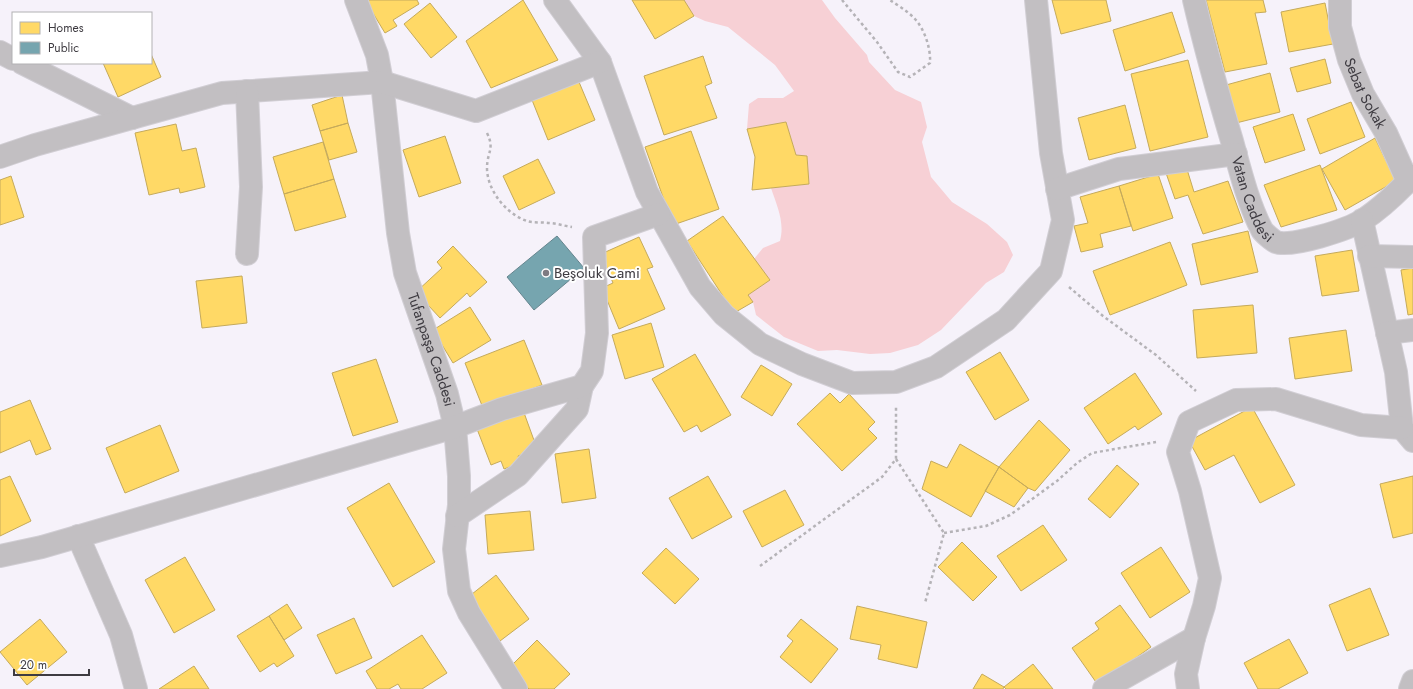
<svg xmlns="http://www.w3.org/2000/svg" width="1413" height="689" font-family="Jost,sans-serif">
  <rect width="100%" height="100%" fill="#f6f2fa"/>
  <path fill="#f7d0d5" d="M684 0H822L835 18 867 55 869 62 895 90 921 102 927 127 922 142 931 177 952 202 987 224 1007 242 1013 255 1004 272 986 283 941 330 918 345 890 353 870 354 837 350 818 351 784 337 756 315 753 302 748 295 770 280 754 259 763 248 780 241C785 222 777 206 771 188L809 184 807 157 796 155 786 122 747 129 749 104 758 98H783L794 91 775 65 728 27 705 21 694 16Z"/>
  <path fill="#ffd966" stroke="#c5aa5b" d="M365 0H417L419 4 393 20 397 26 385 33Z
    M523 0 558 60 491 88 466 41Z
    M632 0H684L694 16 655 39Z
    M1052 0H1106L1111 21 1061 34Z
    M1206 0H1263L1266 12 1255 13 1267 64 1225 72Z
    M430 3 457 37 431 58 404 24Z
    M1325 3 1333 44 1289 52 1281 12Z
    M1172 12 1185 52 1125 71 1113 30Z
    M151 54 161 77 118 97 103 63H151Z
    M703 56 712 83 705 86 717 118 664 135 644 76Z
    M1325 59 1331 83 1297 92 1290 68Z
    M1188 60 1208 137 1150 151 1131 74Z
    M1270 73 1280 112 1236 123 1226 85Z
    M579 82 595 120 548 140 532 100Z
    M342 95 348 123 320 131 312 105Z
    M1351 102 1365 137 1320 154 1307 119Z
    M1125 105 1136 148 1089 160 1078 118Z
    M1293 114 1305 150 1265 163 1253 127Z
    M786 122 796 155 807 156 809 184 752 190 755 157 747 129Z
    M348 123 357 152 329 160 320 131Z
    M176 124 182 151 196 148 205 187 180 193 179 188 149 195 135 133Z
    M691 131 719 209 673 225 645 147Z
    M445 136 461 183 419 197 403 150Z
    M1375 138 1396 181 1345 210 1322 169Z
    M323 142 334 179 284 194 273 157Z
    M538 159 555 193 519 210 503 176Z
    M1320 165 1337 210 1281 227 1264 185Z
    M1186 166 1194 192 1228 181 1243 222 1203 234 1188 195 1175 199 1166 173Z
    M1158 174 1173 218 1133 231 1119 186Z
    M11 176 24 217 0 225V180Z
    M334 179 346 217 295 231 284 194Z
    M1119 186 1131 226 1100 234 1103 247 1081 252 1074 226 1088 223 1080 197Z
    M723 216 770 280 748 295 753 302 734 313 687 241Z
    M1248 231 1258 272 1201 285 1192 244Z
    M639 237 653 267 647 269 665 309 619 329 602 288 613 283 601 254Z
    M1170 242 1187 285 1110 315 1093 271Z
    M453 246 487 282 470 297 467 293 440 318 416 292 442 268 437 262Z
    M1352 250 1359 291 1322 296 1315 256Z
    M1413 268V314L1408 315 1401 270Z
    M242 276 247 323 202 328 196 281Z
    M1253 305 1257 353 1197 358 1193 310Z
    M470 307 491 340 453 363 433 330Z
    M651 323 664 367 625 379 612 335Z
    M1346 330 1352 371 1295 379 1289 338Z
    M524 340 542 385 483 408 465 363Z
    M1000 352 1029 400 995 420 966 372Z
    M695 354 731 415 701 432 697 425 684 432 652 379Z
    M376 359 398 422 353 436 332 373Z
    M761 365 792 384 772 416 741 397Z
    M1135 373 1162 414 1138 430 1135 426 1108 444 1084 408Z
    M830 393 840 403 849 394 875 422 868 429 877 438 842 471 797 424Z
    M30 400 51 449 36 455 30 440 0 453V412Z
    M1252 407 1295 485 1260 503 1234 455 1205 470 1189 441Z
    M523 410 535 443 534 450 518 456 521 463 504 469 501 461 491 465 477 429Z
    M1039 420 1070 450 1035 491 1028 488 999 467Z
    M160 425 179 471 125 493 106 448Z
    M960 444 999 467 971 517 922 489 931 461 947 468Z
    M589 449 596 498 562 503 555 454Z
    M1117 465 1139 484 1110 518 1088 499Z
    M999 467 1028 488 1014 507 985 491Z
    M10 476 31 521 0 536V480Z
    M708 476 732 517 692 539 669 498Z
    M1413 476V533L1393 538 1380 484Z
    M389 483 435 562 393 587 347 508Z
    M785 490 804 525 762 547 743 511Z
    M530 511 534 550 488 554 485 515Z
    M1043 525 1067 560 1021 591 997 556Z
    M962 542 997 577 973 601 938 567Z
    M1161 547 1190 592 1150 618 1121 573Z
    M666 548 699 579 675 604 642 573Z
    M185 557 215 610 174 633 145 580Z
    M496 575 529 619 500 641 467 598Z
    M1370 588 1389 635 1347 651 1329 605Z
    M287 604 302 628 284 640 269 616Z
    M1120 605 1151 647 1098 685 1072 648 1099 629 1095 623Z
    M857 606 927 622 917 668 878 659 881 645 850 639Z
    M269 616 294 656 277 667 274 663 260 672 237 636Z
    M354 618 372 658 336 674 317 635Z
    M40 619 67 652 27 685 0 652Z
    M801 619 838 649 811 683 780 657 793 641 787 636Z
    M422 635 447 673 422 689H401L398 684 389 689H377L366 671Z
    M1289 639 1308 673 1278 689H1258L1244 663Z
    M537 640 570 674 554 689H529L509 668Z
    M1033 664 1053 689H1006L1004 687Z
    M194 666 209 689H159Z
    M982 674 1004 687 1003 689H973Z"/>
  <path fill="#76a5af" stroke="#65858e" d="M557 236 584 268 534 310 507 277Z"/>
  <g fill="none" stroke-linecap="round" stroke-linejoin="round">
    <g stroke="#d1ced4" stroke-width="24">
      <g id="minor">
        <path id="s1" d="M356 0 377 55 382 82 398 233 405 273 447 394 455 427 459 476V505L454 549 459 591 469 613 516 689"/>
        <path d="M555 0 600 62 647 192 700 287 724 315 760 344 802 364 852 383 896 382 936 367 1006 320 1051 271 1063 220 1051 153 1036 0"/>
        <path id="s2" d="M1194 0C1205 47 1218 94 1232 141 1240 170 1248 203 1262 230 1264 233 1272 240 1276 242 1291 248 1349 229 1363 220 1380 209 1399 191 1413 176"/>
        <path id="s3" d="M1340 0V27L1349 60 1363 94 1386 133 1408 182"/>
        <path d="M0 52 13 59"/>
        <path d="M22 63 132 118"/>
        <path d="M0 157 35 145 222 93 382 82 476 111 600 62"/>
        <path d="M1057 189 1119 169 1236 154"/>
        <path d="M1362 220 1396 372 1402 428 1413 441"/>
        <path d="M247 254 251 187 247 91"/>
        <path d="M1369 256 1413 257"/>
        <path d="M1387 333 1413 330"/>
        <path d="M457 516 518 475 577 409 582 386"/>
        <path d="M78 536 121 635 136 689"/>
        <path d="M0 556 42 547 455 427 502 409 582 386 592 371 597 333 594 237 659 214"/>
        <path d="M1104 689 1194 638"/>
        <path d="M1188 689 1186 674 1194 638 1204 606 1210 578 1190 491 1178 452 1189 422 1236 400 1276 399 1361 425 1402 428"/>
        <path d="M1410 689 1413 681"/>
      </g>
    </g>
    <path stroke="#b5b3b7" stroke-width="2.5" stroke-dasharray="3 3" stroke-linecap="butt" d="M842 0 877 42 898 72 910 77 930 63C931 48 924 27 913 17 906 10 897 5 890 0
      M487 133C495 149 487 152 487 168 487 190 506 214 527 221 533 223 541 222 548 223 556 223 564 226 572 227
      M1069 287 1103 316 1156 355 1196 391
      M896 459 944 533 925 603
      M944 533 986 526 1010 515 1057 481 1077 463 1092 453 1156 442
      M760 566 882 477 896 459V405"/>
    <use href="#minor" stroke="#c2bfc2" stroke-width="22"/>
  </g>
  <circle fill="#7e7b82" stroke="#fff" stroke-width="1.5" cx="546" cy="273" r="4"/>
  <g text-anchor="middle" stroke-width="4" stroke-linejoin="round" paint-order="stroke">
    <g font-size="15" fill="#3e3b41" stroke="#fff">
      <text dy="5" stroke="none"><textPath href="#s3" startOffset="98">Sebat Sokak</textPath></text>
      <text dy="5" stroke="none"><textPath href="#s2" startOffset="208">Vatan Caddesi</textPath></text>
      <text dy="5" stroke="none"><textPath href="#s1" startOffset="360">Tufanpaşa Caddesi</textPath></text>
    </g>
    <g font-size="15" fill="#3e3b41" stroke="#fff" text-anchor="start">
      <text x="554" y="278">Beşoluk Cami</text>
    </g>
  </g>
  <rect x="12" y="12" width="140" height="52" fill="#ffffff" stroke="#b2b1b3"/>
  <rect x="20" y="22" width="20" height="12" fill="#ffd966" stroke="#b2b1b3"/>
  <text x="48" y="32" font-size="12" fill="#3e3b41">Homes</text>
  <rect x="20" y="42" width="20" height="12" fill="#76a5af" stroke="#b2b1b3"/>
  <text x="48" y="52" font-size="12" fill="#3e3b41">Public</text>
  <path d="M14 669v6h75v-6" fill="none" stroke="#3e3b41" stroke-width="2"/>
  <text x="20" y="669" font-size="12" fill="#3e3b41" stroke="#ffffff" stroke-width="3" paint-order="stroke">20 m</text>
</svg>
